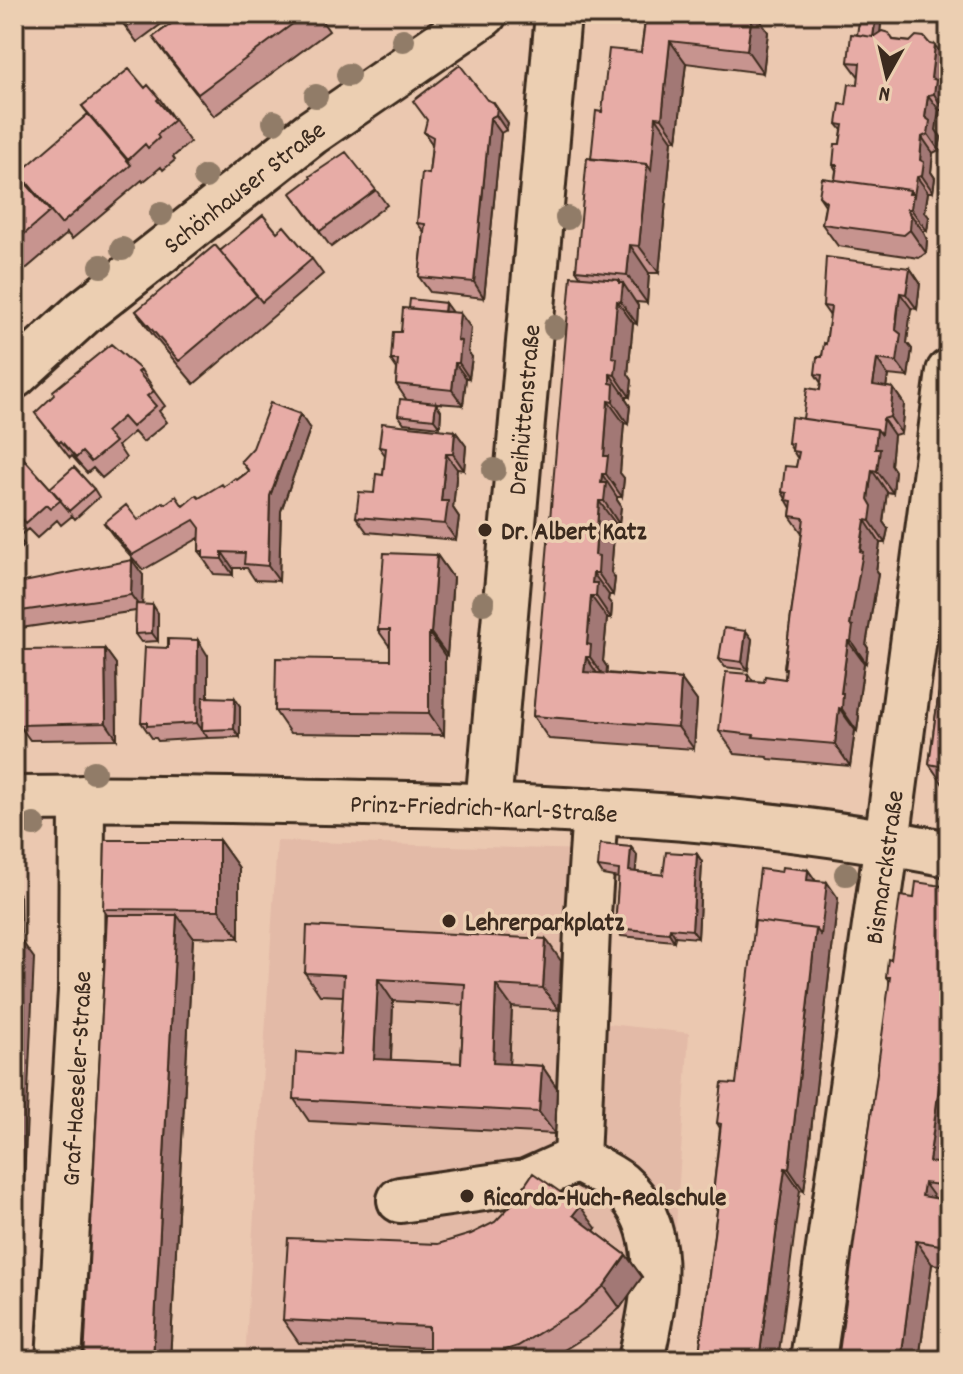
<svg xmlns="http://www.w3.org/2000/svg" width="963" height="1374" font-family="Dekko,sans-serif">
  <rect width="100%" height="100%" fill="#ebc8b0"/>
  <filter id="ink" filterUnits="userSpaceOnUse"><feTurbulence type="fractalNoise" baseFrequency=".0125" numOctaves="2"/><feDisplacementMap in="SourceGraphic" scale="16" xChannelSelector="R" yChannelSelector="G"/><feConvolveMatrix kernelMatrix="1 2 1 2 8 2 1 2 1" color-interpolation-filters="sRGB"/></filter>
  <g filter="url(#ink)">
    <path fill="#e3baa7" d="M277 841 586 850 600 1023 689 1033 667 1360H245Z"/>
    <g fill="none" stroke-linecap="round" stroke-linejoin="round">
      <g stroke="#3b2a1e" stroke-width="50">
        <g id="minor">
          <path id="s1" d="M14 376 84 312 311 133 484 14"/>
          <path id="s2" d="M14 799C147 797 280 801 413 804 593 809 773 819 949 854"/>
          <path id="s3" d="M488 806 558 14"/>
          <path d="M577 1159 587 930 595 811"/>
          <path d="M577 1159C590 1167 608 1174 620 1184 672 1229 653 1302 641 1360"/>
          <path d="M400 1200 526 1182 577 1159"/>
          <path id="s4" d="M59 1360 81 991 82 798"/>
          <path id="s5" d="M813 1360 887 842 949 372"/>
        </g>
      </g>
      <use href="#minor" stroke="#eccfb2" stroke-width="44"/>
    </g>
    <g fill="#917c67">
      <circle cx="403" cy="40" r="12"/>
      <circle cx="348" cy="75" r="12"/>
      <circle cx="316" cy="96" r="12"/>
      <circle cx="274" cy="122" r="12"/>
      <circle cx="205" cy="177" r="12"/>
      <circle cx="161" cy="214" r="12"/>
      <circle cx="567" cy="218" r="12"/>
      <circle cx="122" cy="249" r="12"/>
      <circle cx="101" cy="266" r="12"/>
      <circle cx="555" cy="327" r="12"/>
      <circle cx="494" cy="470" r="12"/>
      <circle cx="483" cy="603" r="12"/>
      <circle cx="94" cy="772" r="12"/>
      <circle cx="34" cy="825" r="12"/>
      <circle cx="846" cy="874" r="12"/>
    </g>
    <path fill="#c7948f" stroke="#3b2a1e" stroke-width="2" fill-rule="evenodd" d="M116 14H175L137 42Z
      M185 14H317L329 31 214 116 169 59 153 37Z
      M646 14 768 32 763 73 686 63 677 140H672L659 273H649L647 303 636 302 638 306 637 324 633 323 628 374 632 380 630 397H626V400L630 406 628 424 624 423 620 473 624 478 622 497H617V500L621 506 619 524 615 523 611 572 615 578 613 595H609L608 600 612 605 611 618H607L603 661 607 667 606 673 681 679 697 701 694 749 549 739 533 716 580 276 576 270 591 159 602 112 641 52Z
      M881 24 880 32 894 40 930 44 946 60 942 89 946 95 944 110H939L936 130 941 137 939 150 933 153 931 172 935 178 933 192H928L925 212 929 217 927 231H923L927 240 926 253 919 258 838 246 822 224 825 205 819 196 835 180 836 170 833 165 840 144 842 130 837 124 846 105 858 85 859 77 848 62 857 35Z
      M145 88 159 98 190 142 173 157 175 160 163 170 161 167 143 182 142 180 72 239 66 232 67 234 14 279V180L88 114 82 106Z
      M487 100 508 123 506 130 501 133 484 298 430 292 419 277 424 232 417 223 429 174 432 144 424 132Z
      M376 190 387 205 331 247 291 193Z
      M277 232 312 259 323 274 194 384 152 334 136 311 220 251Z
      M910 268 920 283 917 309 911 308 908 330 907 343 912 349 908 377 888 375 886 387 893 388 904 404 901 433 894 435 891 465 895 471 893 493 887 492 883 522 888 529 885 543H880L876 571 878 574 866 645 868 648 866 663H864L857 713 859 716 857 731 855 730 850 766 769 759 767 757 735 754 719 731 748 674 753 681 764 682 785 679 786 671 784 668 802 533 790 516 791 508 782 492 796 467 798 459 788 443 820 390 821 383 815 374 826 344 830 316 823 306Z
      M445 303 451 312 471 328 468 352 472 357 469 378H466L463 405 436 403 441 411 440 427 404 423 398 415 406 399 396 384 397 369 391 360 409 308Z
      M141 370 152 386 151 387 165 406 159 411 167 422 143 442 134 432 118 446 126 458 102 478 93 468 87 473 72 456 70 458 35 413Z
      M310 429 281 511 279 581 255 580 247 568H233V575L214 574 203 558V556L199 551V538L143 570 115 538 104 523 138 520 165 504 183 506 237 480 248 471 241 461Z
      M455 431 466 446 464 470 457 469 453 508 459 517 456 540 367 532 356 517 374 493 383 475 385 455 379 447Z
      M14 448 50 488 94 489 99 497 75 519 71 514 72 516 61 525 57 520 37 538 28 529 18 537 24 545 14 555Z
      M437 555 453 578 447 655 445 656 444 735 290 733 275 711 390 660V647L378 630Z
      M143 575 142 605 158 613V641L141 642 135 634 136 611 14 629V584Z
      M949 618V787H945L929 764Z
      M746 631 752 639 748 670 725 667 719 659Z
      M105 649 116 664 117 739 30 740 19 725Z
      M208 656V697L240 706V737L208 738 158 741 156 738H152L141 722Z
      M219 840 239 868V938L193 937 170 1360H84L107 915 103 909Z
      M631 847 637 855 635 872 663 875 697 854 702 862 698 938 675 936 674 941 621 936 615 928 619 878 603 875 598 867Z
      M808 870 816 881 838 898 804 1191 800 1190 699 1354 717 1210 712 1203 720 1128 717 1123 736 1084 781 872Z
      M949 887V1149L947 1165H949V1266L932 1264 919 1360 889 981 886 977 914 898Z
      M561 961 559 1010 512 1007 509 1064 542 1066 557 1088 555 1134 309 1121 294 1099 340 1055 343 996 320 995 305 973ZM393 1001 464 1005 461 1063 391 1060Z
      M596 1228 594 1231 626 1255 642 1277 620 1308 593 1332 548 1360H429V1348L299 1343 283 1320 438 1244Z"/>
    <path fill="#a27874" stroke="#3b2a1e" stroke-width="2" d="M752 14H756L768 32 763 73 747 50Z
      M876 16 881 24 878 52 872 44Z
      M670 41 686 63 677 140 662 118Z
      M935 45 946 60 942 89 946 95 944 110 934 94 931 78Z
      M928 95 939 110 936 130 941 137 939 150 928 134 925 117Z
      M493 102 508 123 506 130 496 115Z
      M656 117 672 140 659 273 639 246 647 164Z
      M490 118 501 133 484 298 474 282Z
      M922 137 933 153 931 172 935 178 933 192 922 176 920 160Z
      M917 177 928 192 925 212 929 217 927 231 911 209 910 190Z
      M907 209 923 231 927 240 926 253 910 230Z
      M630 245 649 273 647 303 627 275Z
      M910 268 920 283 917 309 906 294Z
      M619 280 623 286V283L638 306 637 324 621 302Z
      M900 293 911 308 907 343 912 349 908 377 897 362 896 330Z
      M617 301 633 323 628 374 632 380 630 397 615 375 612 357Z
      M445 303 451 311 449 327 444 319Z
      M460 313 471 328 468 352 472 357 469 378 459 363 457 340Z
      M877 359 888 375 884 401 873 385Z
      M455 363 466 378 463 405 452 390Z
      M610 374 626 397V400L630 406 628 424 613 402 610 383Z
      M893 388 904 404 901 433 890 417Z
      M608 401 624 423 620 473 624 478 622 497 606 474 604 456Z
      M436 403 441 411 440 427 434 419Z
      M300 414 310 429 281 511 279 581 268 566 270 496Z
      M883 419 894 435 891 465 895 471 893 493 877 471 875 449 877 429Z
      M455 431 466 446 464 470 453 454Z
      M446 454 457 469 453 508 459 517 456 540 445 524 441 501Z
      M872 470 887 492 883 522 888 529 885 543 870 521 868 499Z
      M602 474 617 497V500L621 506 619 524 604 501 601 483Z
      M599 501 615 523 611 572 615 578 613 595 598 573 595 555Z
      M865 520 880 543 876 571 878 574 866 645 868 648 866 663 851 641 850 625Z
      M222 552 233 568V575L222 559Z
      M437 555 453 578 447 655 431 633Z
      M132 560 143 575 142 610 131 595Z
      M593 573 609 595 608 600 612 605 611 618 596 596 592 583Z
      M591 596 607 618 603 661 607 667 606 679 590 657 587 644Z
      M153 605 158 613V641L152 633Z
      M746 631 752 639 748 670 742 662Z
      M429 633 445 656 444 735 429 713Z
      M198 640 208 656V730H202L208 738 197 723Z
      M848 641 864 663 857 713 859 716 857 731 842 709 841 693Z
      M105 649 116 664 117 739 106 723Z
      M586 657 601 679 584 672Z
      M681 679 697 701 694 749 678 727Z
      M235 698 240 706V737L234 729Z
      M839 708 855 730 850 766 835 744Z
      M219 840 239 868V938L219 910Z
      M631 847 637 855 635 879 629 871Z
      M697 854 702 862 698 938 692 930Z
      M808 870 819 886 807 880Z
      M827 882 838 898 804 1191 789 1169 816 929Z
      M14 887 20 896 21 940 34 958 16 1360H14Z
      M177 915 193 937 170 1360H153Z
      M670 928 675 936 674 941 669 933Z
      M546 939 561 961 559 1010 543 988Z
      M378 979 393 1001 390 1081 374 1059Z
      M496 985 512 1007 508 1085 493 1063Z
      M949 1045V1069L946 1065Z
      M942 1064 949 1074V1149L944 1185 929 1162Z
      M542 1066 557 1088 555 1134 539 1112Z
      M785 1168 800 1190 778 1360H759Z
      M924 1183 940 1205 922 1196Z
      M945 1200 949 1205V1258L940 1245Z
      M580 1206 596 1228 589 1238 573 1215Z
      M916 1241 932 1264 919 1360H901Z
      M626 1255 642 1277 620 1308 604 1286Z"/>
    <path fill="#e7aca6" stroke="#3b2a1e" stroke-width="2" fill-rule="evenodd" d="M117 14H143L126 27Z
      M185 14H306L198 94 153 37Z
      M646 14H752L747 50 670 41 662 118 656 117 651 170 647 164 591 159 596 111 602 112 609 49 641 52Z
      M860 14 876 16 873 37 857 35Z
      M882 31 889 33 893 40 910 42 916 36 924 37 930 44 935 45 931 78 936 80 934 94 928 95 925 117 930 121 928 134 922 137 920 160 924 162 922 176 917 177 914 196 910 190 835 180 837 165H833L835 144H840L843 125 837 124 840 104 846 105 849 84 858 85 860 63 848 62 851 34 873 37Z
      M460 65 487 100 493 102 497 108 496 115 490 118 474 282 419 277 425 224 417 223 422 173 429 174 433 137 424 132 427 120 413 101Z
      M129 69 145 88 148 85 154 92 159 98 157 100 174 120 157 135 159 138 148 148 145 144 128 160 82 106Z
      M88 114 131 165 61 224 18 174Z
      M346 152 376 190 320 231 291 193 311 178 310 176Z
      M587 158 647 164 639 246 630 245 627 275 576 270Z
      M20 174 51 211 14 243V180Z
      M822 178 910 190 909 194H913L911 209H907L911 217 910 230 904 235 822 224 826 202 819 196Z
      M263 215 277 232 284 226 312 259 262 302 220 251Z
      M215 245 257 295 179 361 136 311Z
      M826 257 910 268 906 294 900 293 897 315 896 330 901 334 897 362 877 359 873 385 893 388 890 417 883 419 881 434 877 429 803 419 807 388 820 390 822 375 815 374 817 357H822L824 343 826 344 831 307 823 306Z
      M571 276 619 280V283H623L621 302 617 301 612 357 617 358 615 375 610 374V383L614 384 613 402 608 401 604 456H608L606 474H602L601 483H606L604 501H599L595 555 599 556 598 573H593L592 583H597L596 596H591L587 644 591 645 590 657H586L584 672 681 679 678 727 533 716Z
      M410 299 445 303 444 312 409 308Z
      M403 308 460 313 457 340 461 341 459 363H455L452 390 396 384 398 360H391L393 332H401Z
      M111 344 141 370 138 372 154 391 147 396 156 406 132 427 123 417 106 432 115 442 91 462 82 452 76 458 61 441 59 443 35 413 54 395 53 391Z
      M400 399 436 403 434 419 398 415Z
      M270 403 300 414 270 496 268 566 244 564 245 553 222 552V559L203 558V551H199L200 528 194 520 132 555 104 523 126 505 138 520 163 502 165 504 176 496 183 506 196 495 199 498 222 484 224 487 235 478 237 480 249 471 241 461 253 448Z
      M791 417 877 429 875 449H880L877 471 872 470 868 499 872 506 870 521 865 520 860 551 863 552 850 625 853 626 851 641H848L841 693H843L842 709 839 708 835 744 753 737 754 735 719 731 726 672 748 674V681L764 682 765 676 785 679 786 668H784L804 518 790 516 792 501 786 500 787 493 782 492 785 466 796 467 799 452 792 451 793 444 788 443Z
      M382 423 455 431 453 454H446L441 501H448L445 524 356 517 359 492 374 493 376 474 383 475 386 448 379 447Z
      M14 448 61 500 50 509 46 505 26 523 17 513 14 516Z
      M74 467 94 489 69 511 50 488Z
      M384 553 437 555 431 633H429V713L275 711 276 658 390 660V630H378Z
      M949 559V573L946 570Z
      M132 560 131 595 14 612V584Z
      M136 604 153 605 152 633 135 634Z
      M949 618V768L929 764Z
      M724 628 746 631 742 662 719 659Z
      M168 639 198 640 197 723 147 726V722H141L145 647 168 648Z
      M105 649 106 723 19 725 18 650Z
      M203 697 235 698 234 729 202 730Z
      M105 840H219V910L103 909Z
      M600 844 631 847 629 871 663 875 666 852 697 854 692 930 670 928 669 933 615 928 619 870 598 867Z
      M782 867 808 870 807 880 827 882 821 935 816 929 755 921 753 928 760 869 781 872Z
      M916 882 949 887V1045L946 1065 942 1064 929 1162 949 1165V1186L924 1183 922 1196 945 1200 940 1245 916 1241 901 1360H838L890 977H886L888 959 891 960 900 896 914 898Z
      M107 915H177L153 1360H84Z
      M755 921 816 929 789 1169 785 1168 759 1360H741L699 1354 718 1203H712L721 1124 717 1123 722 1083 736 1084Z
      M307 926 546 939 543 988 496 985 493 1063 542 1066 539 1112 294 1099 296 1052 340 1055 344 975 305 973ZM378 979 465 984 461 1063 374 1059Z
      M14 936H19L14 1039Z
      M533 1173 580 1206 573 1215 626 1255 604 1286 578 1309 518 1346 475 1360H429V1327L283 1320 288 1238 438 1244 471 1234 495 1222 512 1204Z
      M686 1353 741 1360H685Z"/>
  </g>
  <g fill="#3b2a1e" stroke="#eccfb2" stroke-width="3">
    <circle cx="485" cy="530" r="8"/>
    <circle cx="449" cy="921" r="8"/>
    <circle cx="467" cy="1196" r="8"/>
  </g>
  <g text-anchor="middle" stroke-width="7" stroke-linejoin="round" paint-order="stroke">
    <g font-size="26" fill="#3b2a1e" stroke="#eccfb2">
      <text dy="9" stroke="none"><textPath href="#s1" startOffset="298">Schönhauser Straße</textPath></text>
      <text dy="9" stroke="none"><textPath href="#s3" startOffset="398">Dreihüttenstraße</textPath></text>
      <text dy="9" stroke="none"><textPath href="#s2" startOffset="470">Prinz-Friedrich-Karl-Straße</textPath></text>
      <text dy="9" stroke="none"><textPath href="#s5" startOffset="498">Bismarckstraße</textPath></text>
      <text dy="9" stroke="none"><textPath href="#s4" startOffset="282">Graf-Haeseler-Straße</textPath></text>
    </g>
    <g font-size="26" font-weight="bold" fill="#3b2a1e" stroke="#eccfb2" text-anchor="start">
      <text x="501" y="539">Dr. Albert Katz</text>
      <text x="465" y="930">Lehrerparkplatz</text>
      <text x="483" y="1205">Ricarda-Huch-Realschule</text>
    </g>
  </g>
  <rect width="963" height="1374" fill="none" stroke="#eccfb2" stroke-width="48"/>
  <rect x="24" y="24" width="915" height="1326" fill="none" stroke="#3b2a1e" stroke-width="3" filter="url(#ink)"/>
  <g transform="translate(887 76) rotate(188)" stroke="#eccfb2" stroke-width="6" paint-order="stroke">
  <path d="M0-6L14 30L0 20L-14 30Z" fill="#3b2a1e"/>
  <text y="-12" font-size="22" font-weight="bold" text-anchor="middle" fill="#3b2a1e">N</text>
  </g>
</svg>
